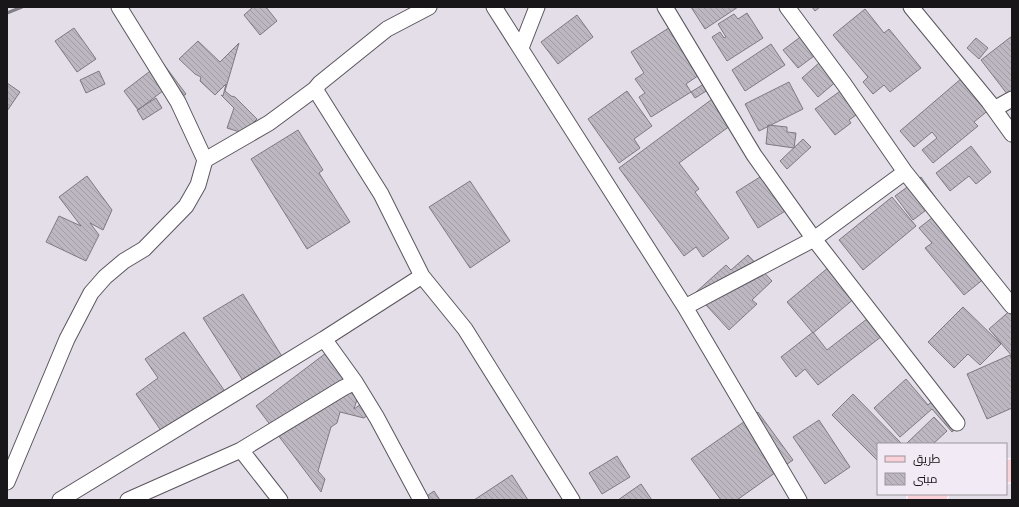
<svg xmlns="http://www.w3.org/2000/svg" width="1019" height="507" font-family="'Alegreya Sans',Cairo,sans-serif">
  <defs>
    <pattern id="building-back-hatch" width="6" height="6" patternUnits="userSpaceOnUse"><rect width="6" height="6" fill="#bdb7c1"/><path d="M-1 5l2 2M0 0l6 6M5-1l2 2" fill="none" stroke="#a29da5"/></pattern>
  </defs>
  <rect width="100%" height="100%" fill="#e4dee8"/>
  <path fill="url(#building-back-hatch)" stroke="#7f7982" d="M253 7H266L277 21 260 35 244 15Z
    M691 7H738L705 29Z
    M812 7H820L815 11Z
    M865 9 884 33 889 29 921 68 890 92 884 85 873 94 863 82 868 77 833 35Z
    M747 13 763 38 727 61 712 37 720 32 724 38 726 37 718 24 734 14 738 19Z
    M577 15 593 37 558 64 541 42Z
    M675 24 705 71 686 84 691 92 707 82 711 88 695 98 691 92 651 117 639 97 645 93 635 79 644 73 631 52Z
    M74 28 96 59 77 72 55 41Z
    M811 29 826 47 798 68 783 50Z
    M1012 36V98L1011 99 981 60Z
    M976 38 988 48 979 59 967 48Z
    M198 41 220 62 239 43 225 91 231 96 235 97 257 119 243 133 227 128 234 108 221 95 223 96 226 84 215 95 200 81 201 77 195 74 179 59Z
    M771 44 785 65 745 91 732 70Z
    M828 55 845 74 818 97 802 78Z
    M162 62 186 94 174 103 164 90 138 110 124 91Z
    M99 71 105 84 86 93 80 80Z
    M969 72 996 104 974 122 978 126 933 163 922 150 937 138 932 132 914 147 900 131Z
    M789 82 803 109 759 131 745 104Z
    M7 83 20 92 7 111Z
    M846 87 863 110 849 120 851 123 835 135 815 109Z
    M627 91 652 126 634 139 640 148 619 163 588 119Z
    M715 97 734 123 679 163 699 189 695 192 729 238 703 257 696 247 684 256 619 168Z
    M156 98 162 108 143 120 137 110Z
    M768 125 787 127V132L796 133 794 148 766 144Z
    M298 130 323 170 319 173 350 222 307 249 251 159Z
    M803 139 811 147 787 169 780 161Z
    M971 146 991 172 976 184 969 176 950 191 936 173Z
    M768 172 790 208 758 228 736 192Z
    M87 176 112 210 103 230 90 223 99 235 86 261 46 242 59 216 81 226 59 197Z
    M921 177 938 201 913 220 895 196Z
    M470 181 510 241 470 268 429 207Z
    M892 197 916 226 863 270 839 240Z
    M942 210 991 273 964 295 925 248 932 243 919 228Z
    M748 255 772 281 752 300 757 304 729 330 695 293 726 265 731 270Z
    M829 267 855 298 813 333 787 302Z
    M243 294 283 358 249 390 203 318Z
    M963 307 1001 344 980 365 968 354 954 368 928 342Z
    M1012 309V356L989 329Z
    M876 312 890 330 818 385 805 369 796 377 781 357 813 332 827 350Z
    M184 332 226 393 164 435 136 394 158 378 145 359Z
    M334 347 362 383 354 409 361 404 369 414 364 418 340 412 337 423 331 427 318 471 325 479 321 492 256 406Z
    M1010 355 1012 361V408L987 419 967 374Z
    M906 379 928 405 940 394 964 422 952 432 932 409 900 437 874 408Z
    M853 394 901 443 900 444H878V461L832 415Z
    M758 412 793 460 737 500H721L691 459Z
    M934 417 947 431 933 444H906Z
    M819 420 850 467 825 484 793 437Z
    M617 456 630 477 602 494 589 473Z
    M512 475 528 500H474Z
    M641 484 652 500H618Z
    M434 491 440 500H421Z"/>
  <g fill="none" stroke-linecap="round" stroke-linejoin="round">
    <g stroke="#5b555e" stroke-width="17">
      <path id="street" d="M429 7 387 29 320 83 315 89 381 194 422 276 465 329 572 500
        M494 7 685 307 799 500
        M665 7 754 155 814 239 957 423
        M787 7 844 84 905 172
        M911 7 989 102 1012 134
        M521 48 537 7
        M994 109 1012 99
        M205 160 269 123 315 89
        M685 307 814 239 905 172 1012 306
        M324 339 355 382 377 418 421 500
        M241 450 280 500
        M7 482 67 339 91 293 105 277 124 261 144 249 186 206 198 185 205 160 178 102 119 7
        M60 500 324 339 422 276
        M128 500 241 450 343 388 355 382"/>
    </g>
    <g stroke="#fff" stroke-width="24">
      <path id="primary" d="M1006 472 1012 470
        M918 500 937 494"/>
    </g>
    <use href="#street" stroke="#fff" stroke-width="15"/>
    <use href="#primary" stroke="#fbd1d9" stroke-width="22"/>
    <path stroke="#848087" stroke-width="3" d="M7 13 22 7"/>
  </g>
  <rect width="1019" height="507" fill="none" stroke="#181619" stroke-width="16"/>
  <rect x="877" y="443" width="130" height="52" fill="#f2ebf5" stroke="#9b969d"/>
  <rect x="885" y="456" width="20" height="6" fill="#fbd1d9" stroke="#9b969d"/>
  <text x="913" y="463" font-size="12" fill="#181619">طريق</text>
  <rect x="885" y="473" width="20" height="12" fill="url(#building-back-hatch)" stroke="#9b969d"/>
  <text x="913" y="483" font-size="12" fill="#181619">مبنى</text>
</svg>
